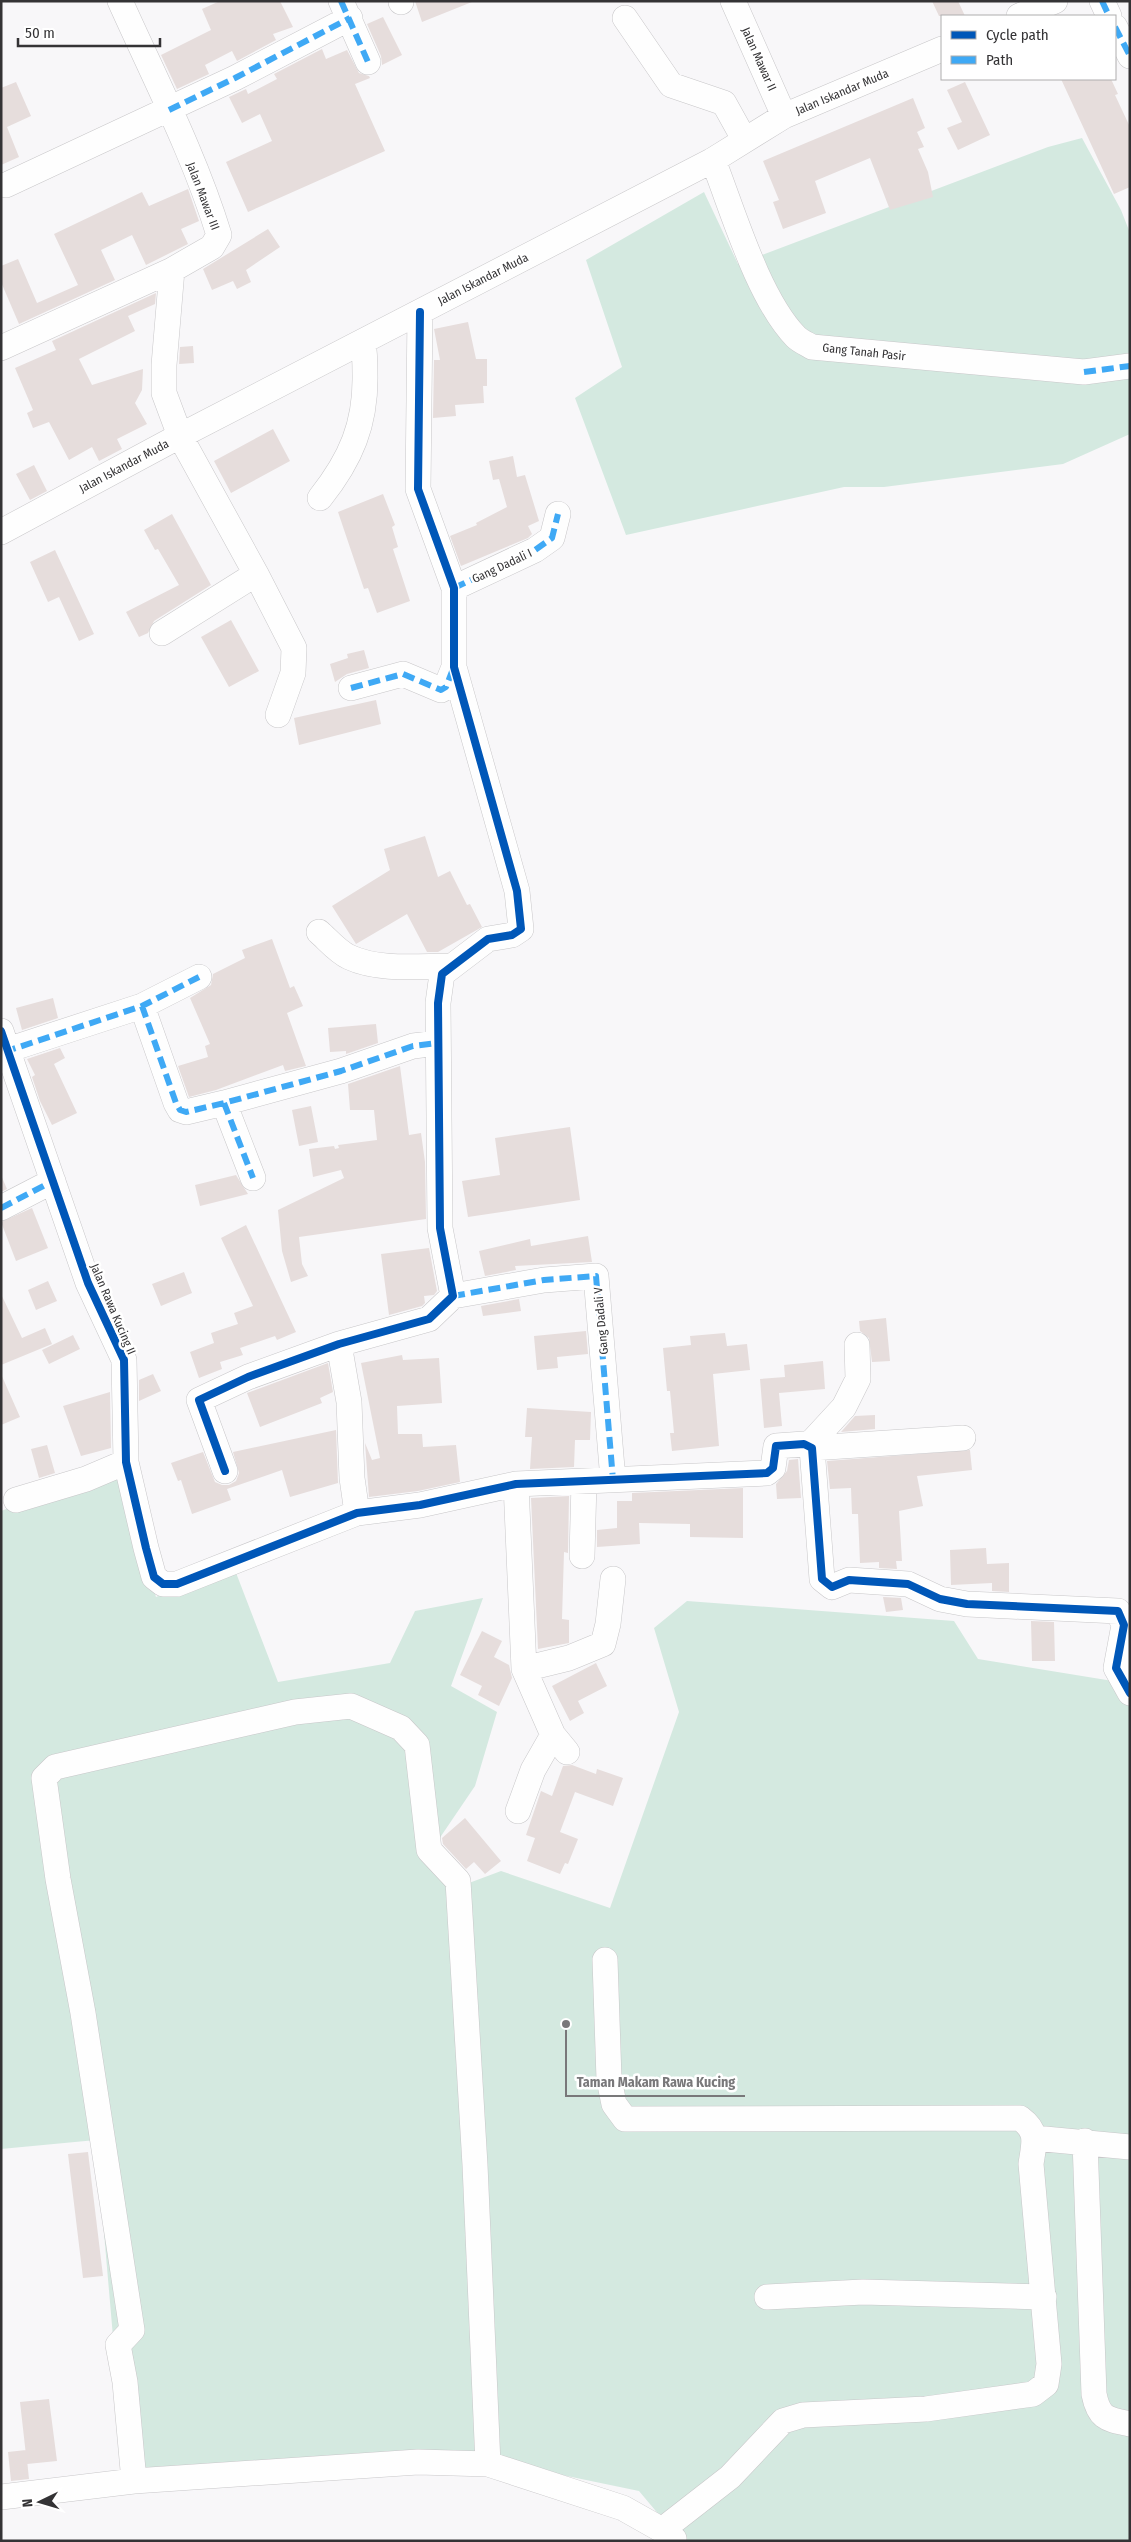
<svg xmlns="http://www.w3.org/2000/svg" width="1131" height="2542" font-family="'Fira Sans Condensed',sans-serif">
  <rect width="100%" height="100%" fill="#f8f7f9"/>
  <path fill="#d4e9e0" d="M1082 138 1121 210 1130 233V434L1063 464 884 487H844L626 535 575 398 622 367 586 260 704 192 738 264 1048 147Z
    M116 1470 156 1597 233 1565 278 1682 390 1663 415 1611 483 1598 451 1686 497 1712 475 1786 437 1842 469 1883 501 1871 610 1908 679 1712 654 1628 687 1601 954 1621 978 1659 1125 1683 1130 1689V2541H681L639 2491 456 2453 125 2476 96 2140 1 2149V1511Z"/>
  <path fill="#e6dddc" d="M220 1H280L293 27 273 34 276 40 237 61 232 51 205 65 209 74 177 89 161 55 211 30 202 9Z
    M415 1H471L472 2 422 22Z
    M932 1H958L965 16H939Z
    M383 17 402 55 382 65 381 56 367 24Z
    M322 49 326 59 347 50 359 73 369 76 370 78 355 84 385 151 248 212 226 162 272 141 260 114 242 123 229 97 246 89 248 94 277 79 274 74Z
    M1061 79H1111L1118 94 1115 95 1130 127V187L1114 194Z
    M16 82 31 116 7 127 19 157 1 165V88Z
    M965 82 990 135 958 150 947 128 962 122 947 90Z
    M913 98 925 128 917 132 924 147 918 149 928 172 933 197 890 210 870 158 815 181 826 213 783 229 773 202 779 200 763 161Z
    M188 189 199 221 181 229 188 244 146 265 132 235 101 250 115 280 19 324 1 282V266L18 259 37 303 78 285 54 234 142 192 149 206Z
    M268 229 280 247 246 270 251 282 237 289 233 281 212 290 203 269Z
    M156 293 155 304 128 316 135 331 79 359 92 385 143 369 142 390 135 403 147 424 117 439 122 449 99 461 92 447 69 460 49 422 33 428 27 413 33 410 15 368 56 350 52 341Z
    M468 322 476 359H487V386H483L484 403 455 405 456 416 433 418 434 360H440L434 329Z
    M193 346 194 363 179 364 180 347Z
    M273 429 290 461 231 493 214 461Z
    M513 456 517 477 525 475 539 521 528 526 532 534 528 538 461 566 450 536 477 525 476 523 507 507 499 479 493 480 489 461Z
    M34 465 47 491 30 500 16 474Z
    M383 494 395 525 392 527 398 547 393 549 410 601 377 613 368 588 364 589 338 512Z
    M172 514 211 585 154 621 148 633 139 637 126 612 179 585 158 549 155 550 144 530Z
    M55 550 94 634 79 641 59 597 48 602 30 562Z
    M231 620 259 671 229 687 201 637Z
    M364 650 369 668 347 674 335 682 330 664 348 658 347 654Z
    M376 700 381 724 299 745 294 718Z
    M425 836 438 877 450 871 467 905 470 904 482 927 438 952H427L407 914 356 944 332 906 390 870 384 849Z
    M272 939 290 988 294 986 303 1006 287 1013 306 1066 285 1071 283 1065 216 1090 189 1097 178 1066 208 1057 205 1046 210 1044 190 998 211 985 213 974 245 958 242 950Z
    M53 998 58 1018 22 1030 16 1008Z
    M376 1024 378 1043 346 1054V1051L330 1052 328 1028Z
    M60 1048 65 1058 54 1064 77 1113 52 1125 40 1101 32 1077 35 1075 27 1059Z
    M400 1066 409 1135 421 1133 425 1162 426 1219 299 1237 302 1264 308 1276 291 1282 282 1251 278 1210 344 1178 341 1170 313 1177 309 1149 334 1146 335 1149 339 1148 338 1145 377 1140 374 1110H350L348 1084Z
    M311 1106 318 1142 299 1146 292 1110Z
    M570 1127 580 1200 468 1217 462 1181 500 1175 495 1138Z
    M1 1175 7 1189 1 1192Z
    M236 1175 248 1194 200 1206 195 1185Z
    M32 1208 48 1248 16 1261 1 1222Z
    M246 1225 296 1332 277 1340 275 1336 240 1348 243 1355 220 1362 222 1369 199 1378 190 1352 214 1343 211 1333 238 1324 234 1313 253 1306 221 1238Z
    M588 1236 592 1262 515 1266 516 1270 485 1276 479 1251 530 1239 531 1246Z
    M429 1248 437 1291 434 1295 424 1296 425 1303 422 1306 389 1315 381 1254Z
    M184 1272 192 1293 161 1306 152 1284Z
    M48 1281 57 1301 36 1310 28 1290Z
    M1 1294 22 1338 45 1328 52 1344 1 1365Z
    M519 1299 521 1311 483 1316 481 1306Z
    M886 1318 890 1361 872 1362 869 1338 860 1331 859 1321Z
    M586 1331 588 1354 557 1357 558 1368 537 1370 534 1336Z
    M725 1333 727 1346 747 1344 750 1370 713 1374 719 1446 672 1451 670 1433H674L670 1391H667L663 1348 691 1345 690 1336Z
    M73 1335 80 1349 49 1364 42 1350Z
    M402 1355 403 1360 439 1358 442 1403 397 1406 398 1434H422L423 1447 456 1445 460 1482 418 1491 369 1497 365 1443 372 1460 380 1458 361 1363Z
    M823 1361 825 1389 779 1393 782 1426 764 1428 760 1379 785 1377 784 1365Z
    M328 1363 333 1392 320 1398 322 1403 260 1427 247 1393Z
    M1 1374 20 1417 1 1425Z
    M153 1374 161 1391 139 1401V1380Z
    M110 1392 111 1448 81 1456 63 1406Z
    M527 1408 591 1412 590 1440H575L574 1467 530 1469 532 1437H525Z
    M875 1415V1429L841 1432 855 1416Z
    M336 1430 338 1483 290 1497 282 1470 227 1489 231 1500 192 1514 181 1480 178 1481 171 1463 203 1452 215 1482 222 1485H229L236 1481 239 1473 233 1452Z
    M47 1445 55 1473 39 1478 31 1449Z
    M970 1450 972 1470 917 1476 923 1506 899 1511 902 1561H896L897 1569 879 1568V1562L860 1563 858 1514H852L851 1488 830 1489 827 1461Z
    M798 1459 801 1498 777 1499 776 1484 787 1471 789 1460Z
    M743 1488V1538L690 1537V1524L639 1523 640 1544 597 1547V1530L617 1528V1501H632V1493Z
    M569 1496 568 1553 564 1552 562 1619 569 1620V1643L538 1649 531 1498Z
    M986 1548 987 1564 1009 1563V1592L992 1591V1583L951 1585 950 1550Z
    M883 1597 901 1598 903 1610 886 1612Z
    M1031 1621 1054 1622 1055 1661H1032Z
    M482 1631 502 1641 494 1657 509 1665 512 1678 499 1706 478 1695 482 1686 460 1675Z
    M596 1663 607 1686 578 1701 584 1713 570 1721 552 1686Z
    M572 1765 596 1774 597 1769 623 1778 613 1806 575 1792 560 1832 578 1839 568 1864 565 1863 560 1874 527 1861 535 1838 526 1835 541 1791 552 1796 563 1766Z
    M465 1818 501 1861 485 1874 474 1862 466 1869 443 1844 442 1838Z
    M88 2152 103 2276 83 2278 68 2154Z
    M49 2399 57 2461 27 2464 20 2402Z
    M26 2450 29 2479 11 2481 8 2452Z"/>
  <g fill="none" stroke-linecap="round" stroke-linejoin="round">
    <g stroke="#c8c7c9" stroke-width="26">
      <path id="minor" d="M120 1C154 77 195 156 219 235L212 247 172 270 164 365V393L180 436 256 574 294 648 293 673 278 715
        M341 1 368 62
        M401 1V2
        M733 1 784 116
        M1102 1 1109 16
        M1019 16 1055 1
        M625 18 671 85 724 103 744 139
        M1115 27 1130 56
        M713 160C733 211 758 298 796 337 800 341 807 344 812 347L1084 372 1130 366
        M6 185 235 78 350 18
        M1 348 172 270
        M320 498C351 459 366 424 365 374 365 363 365 353 363 343
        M1 532 174 439 713 160 784 116 942 49
        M454 588 535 550 552 538 558 514
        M162 633 256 574
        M351 688 403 674 441 690 446 687 454 667
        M319 932C328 940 338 952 349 957 379 971 419 966 450 966
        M142 1006 176 1103 180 1110 186 1112 224 1103 341 1071 413 1046 438 1043
        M1 1031 88 1283 124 1360 126 1462 146 1548 154 1577 163 1584H177L357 1513 420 1505 516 1484 767 1473 773 1468 776 1446 804 1444 812 1448 822 1579 832 1587 849 1580 908 1584 940 1599 967 1604 1118 1611 1124 1625 1116 1668 1130 1693
        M1 1052 142 1006 199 977
        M224 1103 253 1178
        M1 1208 53 1181
        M453 1296 544 1280 596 1276 613 1480
        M339 1344 349 1402 352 1478 357 1513
        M808 1446 844 1407 858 1379 857 1345
        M812 1448 963 1438
        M225 1471 199 1400 248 1377 339 1344 429 1319 453 1296 440 1228 438 1003 442 974 488 939 512 935 521 929 517 891 454 667V588L418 489 420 312
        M516 1484 524 1669 553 1735 567 1752
        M16 1500 86 1479 126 1462
        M582 1556 584 1482
        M524 1669 569 1658 603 1644 608 1624 613 1579
        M518 1811 533 1770 553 1735
        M605 1960 609 2079 614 2104 625 2119 1020 2118C1039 2132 1034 2143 1031 2164L1049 2364 1046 2384 1033 2394 926 2409 803 2415 783 2421 730 2477 662 2530
        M1034 2138 1130 2147
        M1085 2141 1094 2394C1099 2419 1107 2419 1130 2424
        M767 2297 863 2292 1044 2297
        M134 2481 125 2382 118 2345 132 2330 83 2013 58 1879 44 1778 55 1767 295 1712 351 1706 401 1728 417 1745 429 1850 458 1881 475 2165 488 2464
        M1 2497 134 2481 418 2462 488 2464 623 2508 662 2530 674 2539"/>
    </g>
    <use href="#minor" stroke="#fefefe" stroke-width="25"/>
    <path stroke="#3fa9f5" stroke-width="6" stroke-dasharray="12 6" stroke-linecap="butt" d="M341 1 368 62
      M401 1V2
      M1102 1 1109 16
      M1115 27 1130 56
      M169 110 235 78 350 18
      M1084 372 1130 366
      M454 588 535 550 552 538 558 514
      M351 688 403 674 441 690 446 687 453 669
      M142 1006 176 1103 180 1110 186 1112 224 1103 341 1071 413 1046 438 1043
      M4 1052 142 1006 199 977
      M224 1103 253 1178
      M1 1208 53 1181
      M453 1296 544 1280 596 1276 613 1480"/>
    <g stroke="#fff" stroke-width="11">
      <path id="cycleway" d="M1 1031 88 1283 124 1360 126 1462 146 1548 154 1577 163 1584H177L357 1513 420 1505 516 1484 767 1473 773 1468 776 1446 804 1444 812 1448 822 1579 832 1587 849 1580 908 1584 940 1599 967 1604 1118 1611 1124 1625 1116 1668 1130 1693
        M225 1471 199 1400 248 1377 339 1344 429 1319 453 1296 440 1228 438 1003 442 974 488 939 512 935 521 929 517 891 454 667V588L418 489 420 312"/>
    </g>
    <use href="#cycleway" stroke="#0057b8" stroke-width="8"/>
  </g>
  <g text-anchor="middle" stroke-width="5" stroke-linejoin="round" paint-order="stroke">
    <g font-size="12" fill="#343335" stroke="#fff">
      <text transform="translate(759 59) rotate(66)" y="4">Jalan Mawar II</text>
      <text transform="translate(842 92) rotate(-23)" y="4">Jalan Iskandar Muda</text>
      <text transform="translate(203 196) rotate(69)" y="4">Jalan Mawar III</text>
      <text transform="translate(483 279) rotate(-27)" y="4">Jalan Iskandar Muda</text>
      <text transform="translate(864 352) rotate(6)" y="4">Gang Tanah Pasir</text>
      <text transform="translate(124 466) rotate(-28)" y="4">Jalan Iskandar Muda</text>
      <text transform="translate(502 566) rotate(-25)" y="4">Gang Dadali I</text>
      <text transform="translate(113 1309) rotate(67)" y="4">Jalan Rawa Kucing II</text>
      <text transform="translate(601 1321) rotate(-95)" y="4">Gang Dadali V</text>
    </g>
  </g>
  <path fill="none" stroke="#79787a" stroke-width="2" d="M566 2024L566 2096H745"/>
  <circle fill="#79787a" stroke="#fff" stroke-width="2" cx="566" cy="2024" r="5"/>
  <g font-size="14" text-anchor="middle" font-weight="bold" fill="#79787a" stroke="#fff" stroke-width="5" stroke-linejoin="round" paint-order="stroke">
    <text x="656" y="2087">Taman Makam Rawa Kucing</text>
  </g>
  <rect width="1131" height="2542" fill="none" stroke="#343335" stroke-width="5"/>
  <rect x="941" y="15" width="175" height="65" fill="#ffffff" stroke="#aeadae"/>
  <rect x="951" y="31" width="25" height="8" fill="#0057b8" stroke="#aeadae"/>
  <text x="986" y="40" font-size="15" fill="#343335">Cycle path</text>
  <rect x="951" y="56" width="25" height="8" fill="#3fa9f5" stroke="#aeadae"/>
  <text x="986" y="65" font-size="15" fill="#343335">Path</text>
  <g transform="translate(40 2502) rotate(265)" stroke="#ffffff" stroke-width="4" paint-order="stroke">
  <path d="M0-4L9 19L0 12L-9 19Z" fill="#343335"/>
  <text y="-8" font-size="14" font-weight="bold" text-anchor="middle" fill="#343335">N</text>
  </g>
  <path d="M18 38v8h142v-8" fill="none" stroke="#343335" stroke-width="2.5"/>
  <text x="25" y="38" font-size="15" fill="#343335" stroke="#ffffff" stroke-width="4" paint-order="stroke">50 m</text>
</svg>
